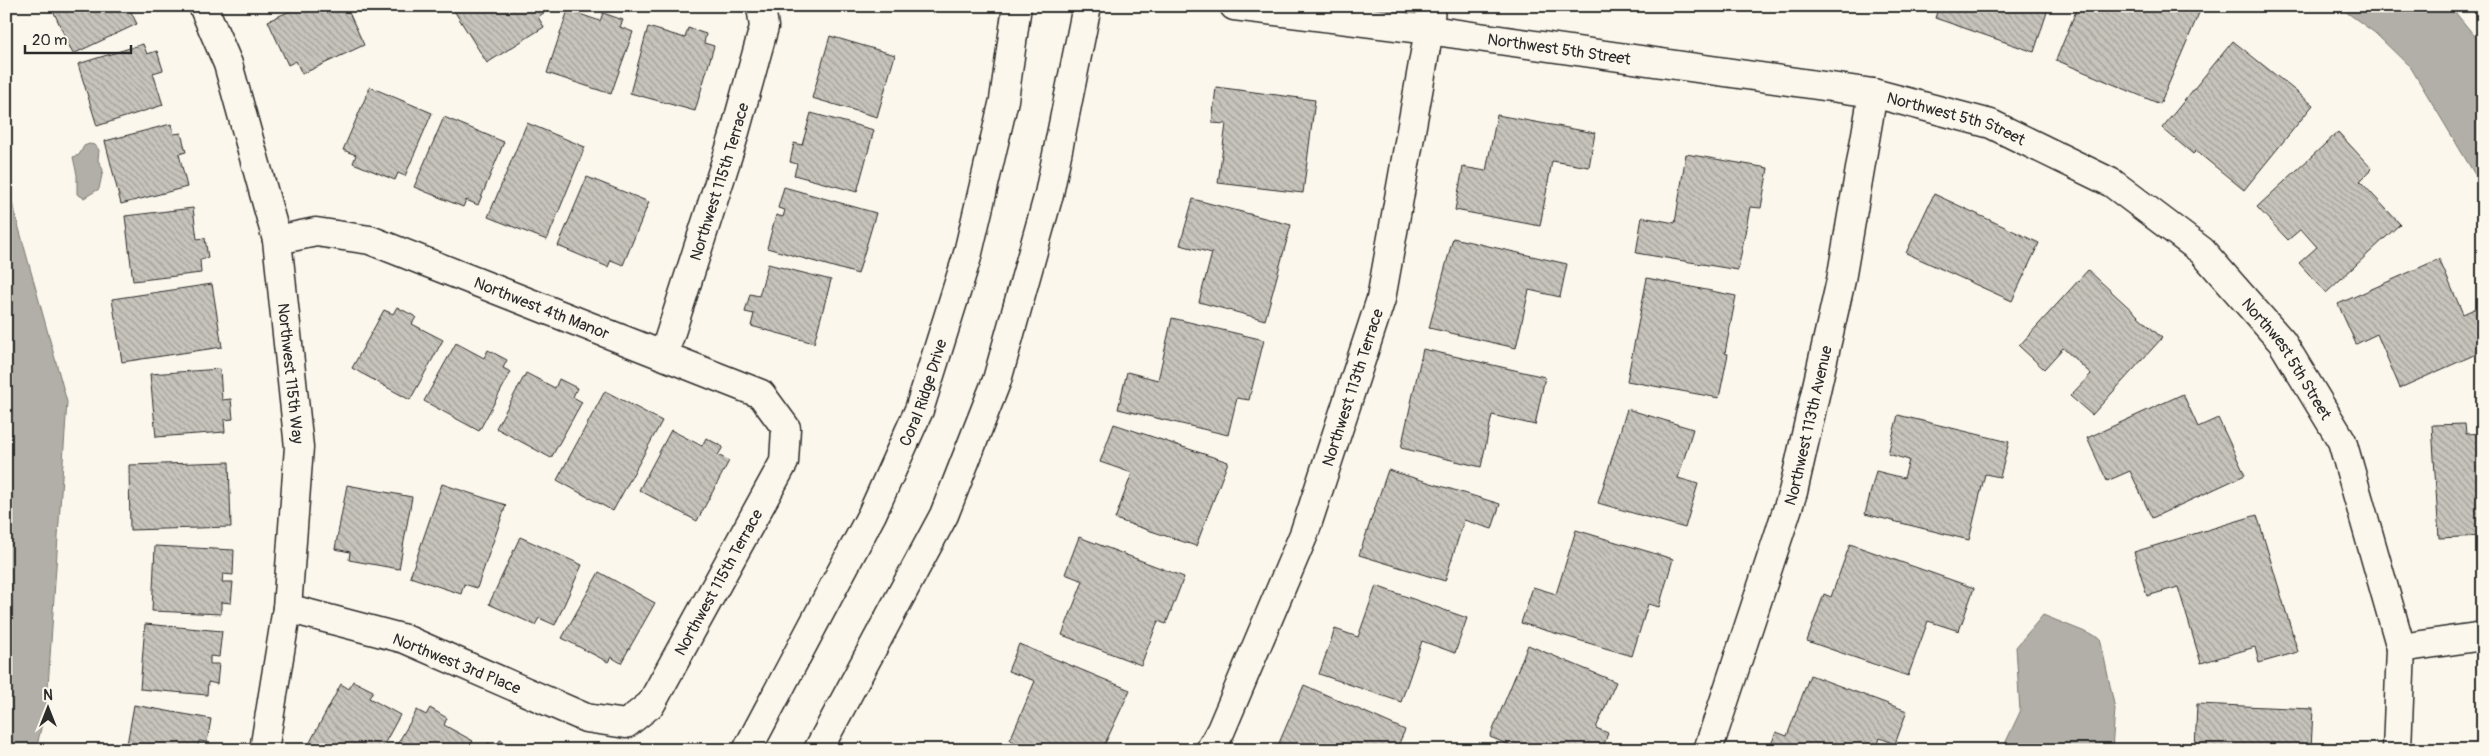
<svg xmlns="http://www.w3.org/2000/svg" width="2489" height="756" font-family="Pangolin,sans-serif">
  <defs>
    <pattern id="building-back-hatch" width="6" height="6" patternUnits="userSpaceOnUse" patternTransform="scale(1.25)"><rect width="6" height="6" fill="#c7c4bc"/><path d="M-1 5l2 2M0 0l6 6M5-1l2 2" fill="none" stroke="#a29f99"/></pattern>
  </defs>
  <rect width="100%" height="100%" fill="#fbf7ec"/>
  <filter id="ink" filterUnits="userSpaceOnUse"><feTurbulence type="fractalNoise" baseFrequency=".02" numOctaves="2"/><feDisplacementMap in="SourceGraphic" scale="10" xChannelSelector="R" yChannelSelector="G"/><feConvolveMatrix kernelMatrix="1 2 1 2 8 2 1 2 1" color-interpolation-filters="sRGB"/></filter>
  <g filter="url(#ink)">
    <path fill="#b1afa7" stroke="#7b7a75" d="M2338 6H2450L2483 46V188L2411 68 2375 33Z
      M89 144 95 145 99 150 98 160 103 170 99 189 84 198 77 194V175L73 157 79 155 84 146Z
      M6 181 67 402 47 702 36 750H6Z
      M2043 615 2100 638 2115 709 2112 750H2002L2020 712 2016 647Z"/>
    <path fill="url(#building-back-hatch)" stroke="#2b2b2b" d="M51 6H128L137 24 73 54Z
      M301 6H346L364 45 302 74 296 61 288 65 268 21Z
      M457 6H541L545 12 538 17 544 27 487 63 453 9Z
      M1939 6H2049L2034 52 1935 18Z
      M2078 6H2140L2151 11 2153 6H2202L2160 104 2056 60Z
      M568 10 600 21 603 13 623 20 620 27 633 32 611 94 547 73Z
      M648 27 685 38 688 28 706 34 704 43 714 46 695 111 630 93Z
      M830 36 895 55 877 117 812 98Z
      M2233 41 2313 105 2244 190 2196 151 2193 154 2162 128Z
      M143 44 147 54 157 51 163 70 153 73 163 105 97 126 78 64Z
      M370 87 432 113 405 176 398 173 395 180 353 163 356 155 343 150Z
      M1216 87 1315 100 1303 193 1218 183 1226 124 1212 123Z
      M811 113 874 130 857 192 794 175 797 164 790 162 794 143 802 145Z
      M1497 115 1595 133 1589 167 1552 161 1540 226 1455 210 1463 167 1486 171Z
      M444 117 504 142 478 205 466 200 463 207 414 187Z
      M527 123 585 147 547 240 488 217Z
      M171 124 174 134 181 133 186 152 179 154 187 187 121 204 105 141Z
      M2338 132 2372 169 2360 181 2400 224 2326 293 2299 263 2317 247 2301 229 2288 240 2257 207Z
      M1686 154 1768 168 1761 208 1750 207 1738 270 1636 253 1642 217 1675 223Z
      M587 177 649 202 623 265 611 260 608 267 558 246Z
      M784 187 876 213 858 274 767 248 776 215 783 217 785 210 778 208Z
      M1934 194 2039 243 2012 301 1906 253Z
      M1193 199 1291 225 1265 320 1199 302 1212 253 1180 245Z
      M193 208 197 239 205 238 208 258 200 260 201 273 133 281 125 216Z
      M1453 238 1567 264 1560 297 1529 290 1516 348 1429 328Z
      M2439 259 2463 314 2483 305V351L2400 388 2377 334 2356 344 2338 304Z
      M768 264 831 280 814 343 751 326 754 314 745 312 750 294 759 296Z
      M2088 270 2162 338 2092 415 2070 396 2091 374 2063 348 2044 369 2019 346Z
      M1647 278 1736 296 1725 353 1728 354 1719 398 1627 381Z
      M212 284 222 347 122 362 112 299Z
      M397 307 416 317 412 324 443 340 410 400 352 368 384 310 393 314Z
      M1172 318 1264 340 1249 400 1237 398 1228 435 1118 409 1127 372 1158 380Z
      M456 343 484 358 488 350 507 360 503 368 511 372 479 431 424 401Z
      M1423 349 1545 377 1535 425 1492 415 1481 467 1401 448Z
      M220 369 222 400 231 399 233 419 224 420 225 432 156 437 150 374Z
      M526 373 555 388 559 379 577 388 573 397 582 402 551 458 496 428Z
      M605 391 662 421 613 511 557 480Z
      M2183 394 2198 427 2218 418 2245 475 2152 518 2130 471 2107 481 2087 438Z
      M1627 409 1693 429 1678 478 1698 484 1685 528 1598 503Z
      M1898 415 2009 442 2000 477 1985 474 1969 540 1865 514 1876 471 1904 478 1909 460 1888 454Z
      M1114 424 1228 462 1196 546 1115 519 1132 473 1100 462Z
      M2465 424 2466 434 2483 433V536L2439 538 2432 425Z
      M671 430 702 446 706 438 723 447 718 455 729 461 697 521 639 490Z
      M229 462 231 527 130 530 129 465Z
      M1388 470 1500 504 1492 529 1464 520 1445 581 1359 555Z
      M442 484 506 505 477 588 464 584 461 594 410 577Z
      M347 485 412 497 399 569 349 560 350 552 335 549Z
      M2257 515 2298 652 2259 663 2255 647 2201 663 2178 587 2147 596 2134 552Z
      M1576 530 1673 559 1659 607 1648 604 1632 656 1521 623 1533 587 1556 594Z
      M520 537 582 565 555 625 539 618 535 625 489 604Z
      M1079 537 1184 577 1166 624 1158 621 1141 665 1062 635 1083 581 1065 574Z
      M1850 544 1974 588 1959 631 1928 621 1908 676 1807 641 1824 594 1831 597Z
      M155 546 234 550 233 575 223 574 222 582H233L231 603 221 602V614L152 611Z
      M599 572 655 603 621 663 611 657 608 662 562 638Z
      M1376 586 1467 618 1455 653 1422 641 1401 702 1319 674 1335 629 1358 637Z
      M145 624 222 631 219 657 210 656V664H219L217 684 208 682 207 695 140 689Z
      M1019 644 1130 690 1102 750H1034L1010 740 1035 681 1008 671Z
      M1528 645 1616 682 1596 728 1608 733 1602 750H1522L1490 737Z
      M1810 675 1907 711 1895 744 1880 738 1876 750H1769L1776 732 1787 736Z
      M353 681 373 691 369 698 400 715 381 750H320L309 744 341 684 349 689Z
      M1304 685 1405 730 1396 750H1276Z
      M2197 704 2313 709 2311 750H2195Z
      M134 705 211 719 207 742 199 741 197 750H126Z
      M430 708 447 718 444 725 473 741 468 750H394L417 710 426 715Z
      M500 740 519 750H484L488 743 496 747Z"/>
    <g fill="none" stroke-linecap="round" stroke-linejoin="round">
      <g stroke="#2b2b2b" stroke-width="31">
        <g id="minor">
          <path id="s1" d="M203 6 228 64 277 240 299 447 287 608 264 750"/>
          <path id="s2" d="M1234 6 1429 30 1873 93 1991 124 2112 183 2202 251 2282 342 2342 441 2401 648 2397 750"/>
          <path id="s3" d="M277 240 316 232 370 240 761 394 786 428 784 462 651 704 626 724 586 718 405 639 287 608"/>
          <path id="s4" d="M664 354 733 139 764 27 761 6"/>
          <path d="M2401 648 2483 636"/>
          <path id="s5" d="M1210 750 1221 730 1304 534 1381 299 1429 30 1431 6"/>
          <path id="s6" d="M1708 750 1793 492 1841 280 1873 93"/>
        </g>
      </g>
      <g stroke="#2b2b2b" stroke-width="31">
        <g id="secondary">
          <path id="s7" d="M747 750 872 514 919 410 967 257 1004 100 1017 6"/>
          <path d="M818 750 944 515 997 380 1049 194 1087 6"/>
        </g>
      </g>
      <use href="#minor" stroke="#fbf7ec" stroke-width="28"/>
      <use href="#secondary" stroke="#fbf7ec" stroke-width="28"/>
    </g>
  </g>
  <g text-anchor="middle" stroke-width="4.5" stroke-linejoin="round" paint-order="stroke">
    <g font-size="16" fill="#2b2b2b" stroke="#fbf7ec">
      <text dy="6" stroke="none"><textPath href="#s2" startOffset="328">Northwest 5th Street</textPath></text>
      <text dy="6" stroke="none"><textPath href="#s2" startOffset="732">Northwest 5th Street</textPath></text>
      <text dy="6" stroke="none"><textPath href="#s4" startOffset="181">Northwest 115th Terrace</textPath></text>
      <text dy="6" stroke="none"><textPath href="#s3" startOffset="279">Northwest 4th Manor</textPath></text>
      <text dy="6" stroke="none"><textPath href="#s2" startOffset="1152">Northwest 5th Street</textPath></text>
      <text dy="6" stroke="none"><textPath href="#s1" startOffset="380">Northwest 115th Way</textPath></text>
      <text dy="6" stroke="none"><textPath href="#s5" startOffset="390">Northwest 113th Terrace</textPath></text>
      <text dy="6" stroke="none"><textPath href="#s7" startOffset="399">Coral Ridge Drive</textPath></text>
      <text dy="6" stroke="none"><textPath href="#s6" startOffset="340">Northwest 113th Avenue</textPath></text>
      <text transform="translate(718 582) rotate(-61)" y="6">Northwest 115th Terrace</text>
      <text transform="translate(457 663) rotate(22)" y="6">Northwest 3rd Place</text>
    </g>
  </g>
  <rect width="2489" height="756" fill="none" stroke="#fbf7ec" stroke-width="25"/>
  <rect x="12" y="12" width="2464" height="731" fill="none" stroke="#2b2b2b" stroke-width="2" filter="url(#ink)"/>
  <g transform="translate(48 708)" stroke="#fbf7ec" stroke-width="4" paint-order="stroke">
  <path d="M0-4L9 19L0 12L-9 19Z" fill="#2b2b2b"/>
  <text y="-8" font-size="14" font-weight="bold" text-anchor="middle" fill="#2b2b2b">N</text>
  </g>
  <path d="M25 45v8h106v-8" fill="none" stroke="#2b2b2b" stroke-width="2.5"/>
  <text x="32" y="45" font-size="15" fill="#2b2b2b" stroke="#fbf7ec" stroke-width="4" paint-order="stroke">20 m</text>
</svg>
